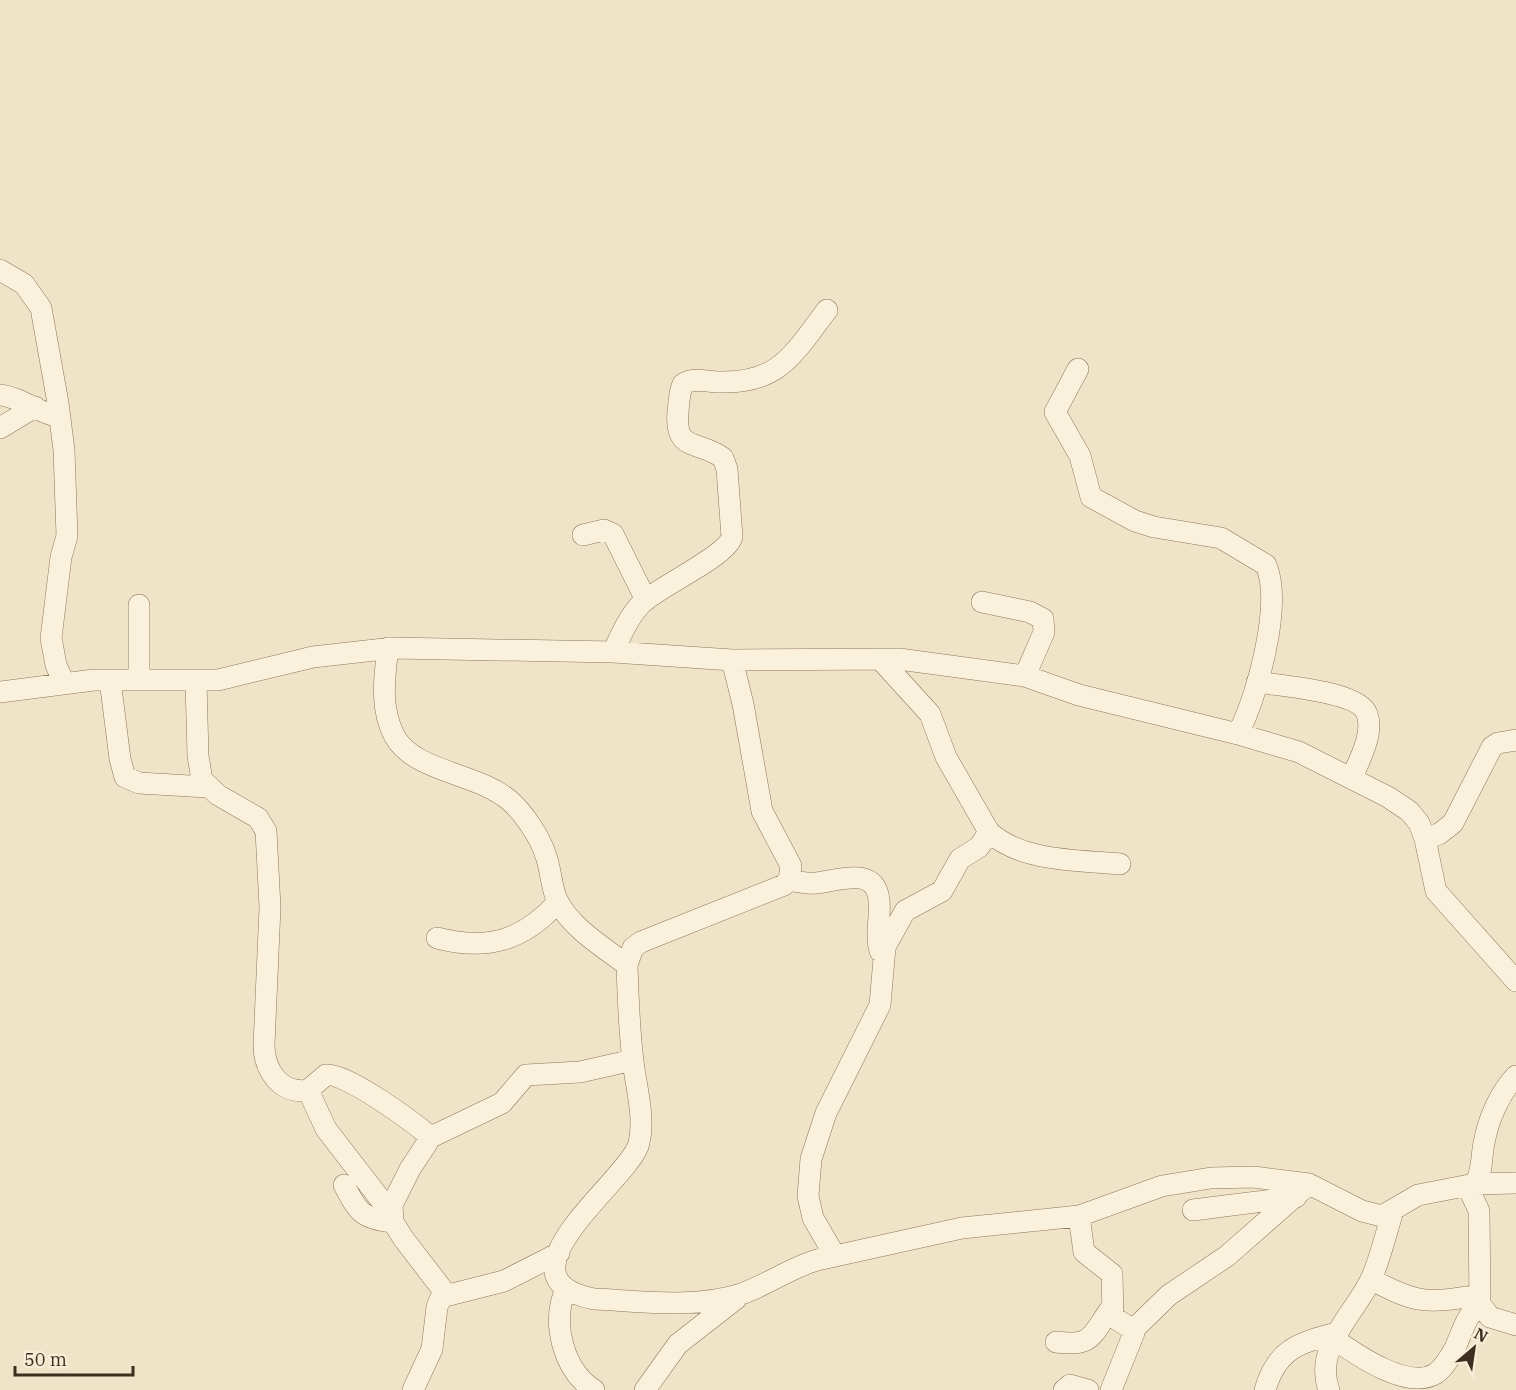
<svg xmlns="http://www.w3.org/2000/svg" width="1516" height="1390" font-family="'IBM Plex Serif',serif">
  <rect width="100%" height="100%" fill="#f0e4c8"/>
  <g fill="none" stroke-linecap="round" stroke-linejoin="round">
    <g stroke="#8d765c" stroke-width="22">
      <path id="minor" d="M0 270 24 284 41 308 58 403 64 450 67 536 61 557 51 638 56 665 64 683
        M1078 369 1055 412 1080 456 1091 497 1135 521 1154 527 1221 538 1266 565C1283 605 1257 695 1238 734
        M0 395C23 398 38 413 60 417
        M0 428 35 407
        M583 535 604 530 613 534 646 600
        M982 602 1030 612 1043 619 1044 632 1025 676
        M139 605V680
        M388 648C384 678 380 710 395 737 415 772 477 773 509 800 524 813 540 837 546 856 551 870 551 886 557 900 571 928 603 947 627 965
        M613 652C621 635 629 616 642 603 661 585 726 557 732 537L727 469 723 458C700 440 674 453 678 412 679 403 679 392 683 384 694 377 707 382 719 382 780 384 794 353 827 310
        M732 660 743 704 762 811 791 866 789 880 784 885 641 942 633 948 627 965C628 997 629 1029 633 1061 636 1087 645 1117 639 1143 632 1178 487 1278 594 1299 641 1301 695 1309 741 1294 767 1285 790 1268 817 1260L962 1228 1079 1216 1162 1186 1211 1178 1254 1177 1309 1184 1362 1211 1382 1216 1418 1195 1475 1184C1483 1171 1481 1157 1484 1143 1488 1120 1500 1092 1516 1076
        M110 680 120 759 125 777 139 783 207 787
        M196 682 198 756 202 780 218 795 258 818 266 831 270 907 264 1045C264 1069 280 1095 308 1090L326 1075C346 1072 414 1123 431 1137
        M1257 682C1280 686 1359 691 1367 714 1374 733 1360 759 1352 777
        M0 692 94 680H218L313 657 393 648 613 652 732 660 899 659 1025 676 1079 695 1238 734 1299 752 1388 797 1409 811 1419 823 1425 839 1436 891 1516 981
        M989 832C1022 862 1078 860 1120 864
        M1425 839 1439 834 1453 823 1492 747 1498 743 1516 740
        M789 880C798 882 807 884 816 883 838 881 875 865 879 900 881 916 875 935 880 951
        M437 938C487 951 523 941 558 902
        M308 1090 326 1129 391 1213
        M1475 1184 1516 1183
        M344 1185C358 1212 362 1219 393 1222
        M1468 1187 1479 1211 1480 1304 1490 1317 1516 1325
        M1193 1210 1296 1197
        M1079 1216 1084 1252 1112 1274 1113 1317 1132 1329 1134 1333 1111 1390
        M835 1256 813 1218 808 1196 811 1159 826 1113 880 1005 885 947 905 911 942 891 960 859 979 847 989 832 946 757 930 714 880 659
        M1371 1279C1418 1305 1428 1303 1480 1295
        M566 1289C551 1322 563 1370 594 1390
        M446 1294 403 1238 393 1222 392 1205 410 1169 431 1137 502 1103 526 1075 580 1072 633 1060
        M1133 1330 1169 1295 1227 1256 1309 1184
        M1334 1339C1357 1355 1407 1390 1435 1374 1444 1368 1450 1357 1455 1348 1462 1333 1466 1315 1480 1304
        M1056 1342C1093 1347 1091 1336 1111 1308
        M413 1390 432 1349 437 1307 441 1297 504 1281 559 1253
        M645 1390 678 1344 737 1298
        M1064 1390 1070 1385 1088 1390
        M1265 1390C1277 1349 1298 1343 1337 1333
        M1329 1390C1313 1347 1356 1313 1372 1277 1381 1256 1386 1233 1393 1211"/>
    </g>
    <use href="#minor" stroke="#faf1dc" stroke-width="21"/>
  </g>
  <g transform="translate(1474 1348) rotate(29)" stroke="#f7eed8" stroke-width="4.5" paint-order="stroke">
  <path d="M0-4.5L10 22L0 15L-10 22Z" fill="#3d2e20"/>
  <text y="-9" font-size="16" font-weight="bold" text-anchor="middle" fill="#3d2e20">N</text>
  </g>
  <path d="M15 1366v9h118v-9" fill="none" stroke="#3d2e20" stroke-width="3"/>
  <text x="24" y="1366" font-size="18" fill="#3d2e20" stroke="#f7eed8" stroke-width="4.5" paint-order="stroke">50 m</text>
</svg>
